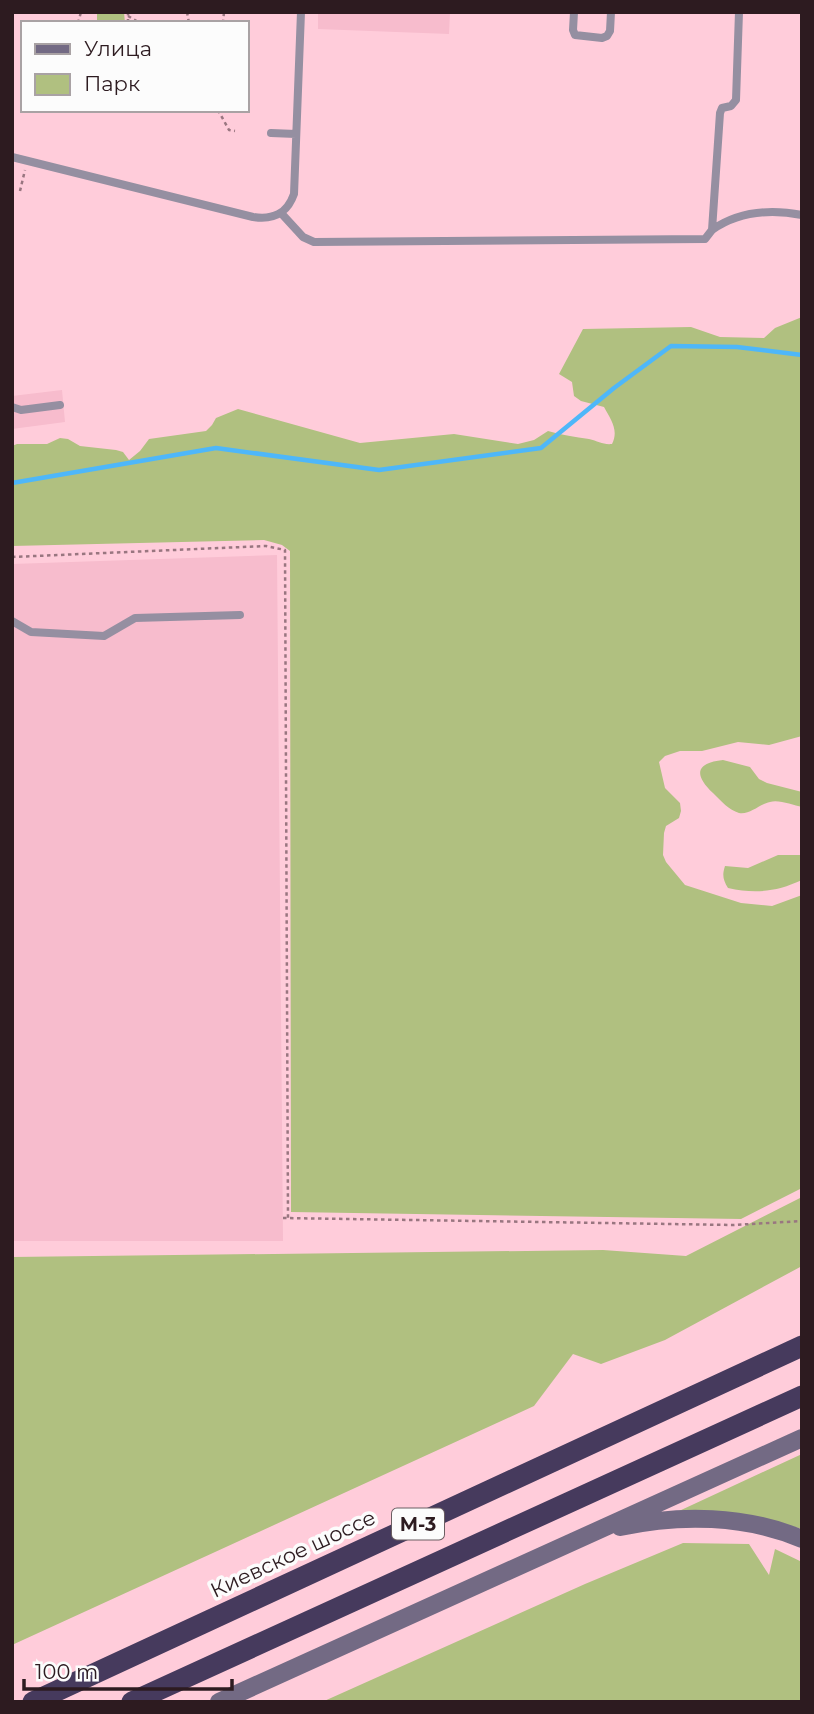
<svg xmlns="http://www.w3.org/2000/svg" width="814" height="1714" font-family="Montserrat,sans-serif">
  <rect width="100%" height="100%" fill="#ffccda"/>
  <path fill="#f7bccd" d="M318 12H450L449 34 318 29Z
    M62 390 65 422 12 429V396Z
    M277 555 283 1241H12V564Z"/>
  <path fill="#b0c080" d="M97 12H124L125 23H97Z
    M802 317V736L769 745 738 742 702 751H680L665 756 659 762 665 788 680 803 681 811 679 818 666 826 664 833 663 855 666 862 685 885 741 903 772 906 802 895V1188L741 1219 291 1212 290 551 282 545 264 540 12 546V446L17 444H47L60 438 68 439 80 446 116 450 123 452 129 460 140 451 149 439 206 431 212 425 216 418 238 409 360 443 454 434 518 444 534 440 548 431C562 435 575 437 589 439 598 441 603 445 612 444 619 430 611 420 604 407L581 401 574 396 572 382 559 374 583 329 691 327 720 337 764 338 775 328Z
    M723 760 750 767 759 779 767 783 802 792V807C793 805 778 799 770 802 760 804 750 815 739 813 729 810 721 801 713 793 694 775 695 763 723 760Z
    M778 855H802V880C776 892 755 894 728 888 723 880 722 875 725 866L748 868Z
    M802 1197V1266L665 1340 601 1364 573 1354 534 1406 12 1645V1257L603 1250 686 1256Z
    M802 1454V1529L755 1516 679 1511Z
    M683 1543 749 1544 769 1575 775 1549 802 1562V1702H322L585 1584Z"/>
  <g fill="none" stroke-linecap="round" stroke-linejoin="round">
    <path stroke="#4eb7f9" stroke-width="4.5" d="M12 483 216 448 379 470 541 448 614 388 671 346 737 347 802 355"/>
    <path stroke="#997680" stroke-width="2.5" stroke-dasharray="3.5 3.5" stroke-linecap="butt" d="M128 12V23
      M187 12 189 23
      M128 16 138 22 161 23
      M78 23 81 12
      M223 23 224 12
      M218 110 229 130 235 131
      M20 191 25 170
      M12 557 266 546 285 550 288 1218
      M283 1218 734 1225 802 1221"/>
    <path stroke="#958fa1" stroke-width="8" d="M574 12 573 30 575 35 602 38 607 36 610 31 611 12
      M271 133 296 134
      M12 157 253 217C273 220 287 214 294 194L301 12
      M281 213 303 237 314 242 705 239 712 230 720 113 722 108 731 106 736 100 739 12
      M712 230C739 211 770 209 802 215
      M12 407 21 410 60 405
      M12 621 31 632 104 636 135 618 240 615"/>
    <path stroke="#736a84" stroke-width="18" d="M620 1527C680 1514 745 1515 802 1539
      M219 1702 802 1438"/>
    <path stroke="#463a5d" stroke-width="21" d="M33 1702 802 1346
      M132 1702 802 1396"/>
  </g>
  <g text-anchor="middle" stroke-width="7" stroke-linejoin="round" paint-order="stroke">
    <rect fill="#fcfcfc" stroke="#6b5e62" stroke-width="2" x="392" y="1508.5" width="52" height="31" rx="5"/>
    <g font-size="19" font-weight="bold" fill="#2d1b20">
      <text x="418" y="1531">М-3</text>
    </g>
    <g font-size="21" fill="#2d1b20" stroke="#fcfcfc">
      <text transform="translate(293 1554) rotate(-25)" y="7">Киевское шоссе</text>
    </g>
  </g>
  <rect width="814" height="1714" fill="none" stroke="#2d1b20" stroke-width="28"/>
  <rect x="21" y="21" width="228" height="91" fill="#fcfcfc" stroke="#a9a2a4" stroke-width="2"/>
  <rect x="35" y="44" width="35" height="10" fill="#736a84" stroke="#a9a2a4" stroke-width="2"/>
  <text x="84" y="56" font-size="21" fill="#2d1b20">Улица</text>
  <rect x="35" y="74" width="35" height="21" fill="#b0c080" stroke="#a9a2a4" stroke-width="2"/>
  <text x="84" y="91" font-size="21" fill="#2d1b20">Парк</text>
  <path d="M24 1679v10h208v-10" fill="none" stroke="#2d1b20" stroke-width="3.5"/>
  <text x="35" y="1679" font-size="21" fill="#2d1b20" stroke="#fcfcfc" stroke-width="5" paint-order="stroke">100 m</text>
</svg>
